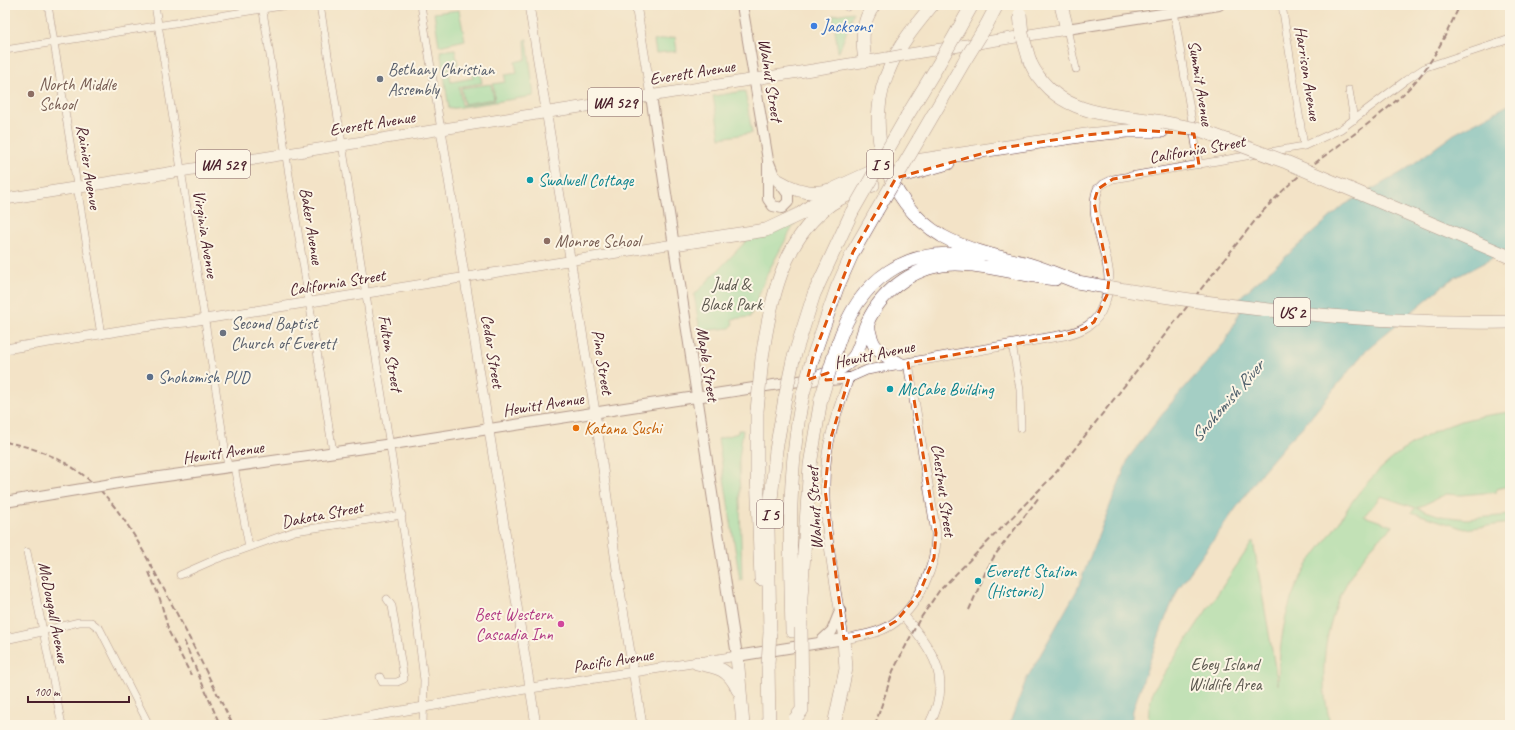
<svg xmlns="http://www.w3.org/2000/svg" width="1515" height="730" font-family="Caveat,sans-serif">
  <rect width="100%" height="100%" fill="#fcf5e5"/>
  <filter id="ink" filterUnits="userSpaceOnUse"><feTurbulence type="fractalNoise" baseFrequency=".025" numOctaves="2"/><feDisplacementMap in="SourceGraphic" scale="8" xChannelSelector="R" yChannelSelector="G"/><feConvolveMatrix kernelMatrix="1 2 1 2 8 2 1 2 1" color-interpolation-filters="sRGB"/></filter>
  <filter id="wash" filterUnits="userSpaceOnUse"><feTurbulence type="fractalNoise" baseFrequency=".012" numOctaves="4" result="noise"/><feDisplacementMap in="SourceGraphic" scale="16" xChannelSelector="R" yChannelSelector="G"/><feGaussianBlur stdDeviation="0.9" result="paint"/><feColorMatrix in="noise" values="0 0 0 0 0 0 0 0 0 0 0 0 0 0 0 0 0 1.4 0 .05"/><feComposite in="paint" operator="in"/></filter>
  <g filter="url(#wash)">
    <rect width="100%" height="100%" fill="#f3e3c7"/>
    <path fill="#87dea2" stroke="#687e66" d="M459 10 465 40 439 46 434 13Z
      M854 12 839 52H838L833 15Z
      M675 37 677 51 656 53 654 41Z
      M525 39H527L534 96 449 109 444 76 450 75 451 82 473 78 472 68 479 67 482 83 459 87 462 105 495 100 493 84 505 82V75L517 73 515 62 526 59Z
      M455 49 458 64 449 66V72L444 73 440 51Z
      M491 84 494 99 464 104 461 88Z
      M745 91 752 133 720 138 713 96Z
      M795 223 768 272 750 317 732 319 733 325 730 328 700 331 694 295 750 237Z
      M1510 412V486L1496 489V492L1460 495 1446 494 1417 508 1441 516 1466 519 1510 515V523L1465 529 1411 512 1416 508 1381 496 1364 516 1393 526C1347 565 1321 623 1324 683 1324 697 1328 711 1330 725H1148L1149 708 1153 690 1253 541 1278 685C1280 639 1284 601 1310 561 1317 551 1325 542 1332 532 1341 520 1348 506 1357 495 1384 460 1423 432 1465 420 1480 416 1495 414 1510 412Z
      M738 430H743L739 459 742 580 740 581 718 439 738 433Z"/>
    <path fill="#44b3c0" stroke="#476976" d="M1510 104V249L1449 281 1367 349 1308 421 1286 444 1262 472 1179 588 1166 617 1148 666 1133 710 1131 725H1009L1026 680 1077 590 1129 457 1171 403 1225 342 1241 310 1240 297 1344 205 1402 172 1454 134Z"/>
  </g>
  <g filter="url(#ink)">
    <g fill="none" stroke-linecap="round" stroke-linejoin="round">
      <g stroke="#633c42" stroke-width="8">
        <path id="minor" d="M48 5 101 335
          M155 5 228 467
          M262 5 333 452
          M320 5 413 591 424 680 423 725
          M421 5 441 130
          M1173 5 1199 165
          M1282 5 1304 146
          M847 7 848 5
          M1067 29 1076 69
          M5 50 288 5
          M1349 90 1354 120
          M1098 189 1103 184 1113 179 1304 146 1341 129 1406 80 1426 67 1510 39
          M1012 344 1020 390 1021 428
          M234 466 249 547
          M27 552 62 725
          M180 575 214 560 295 531 402 515
          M42 631 79 622H91L100 629 149 725
          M380 677 382 682H397L404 679 392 606 387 599"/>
      </g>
      <g stroke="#633c42" stroke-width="10">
        <path id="tertiary" d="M529 5 595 412 620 591 642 725
          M636 5 651 96
          M441 130 536 725
          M5 349 163 324 186 322 674 244
          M908 363 936 533C937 565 918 608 891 625 877 634 859 636 844 639 835 579 819 515 827 454 831 428 840 403 849 378L867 370 1064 335C1082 331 1097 324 1103 306 1107 297 1109 289 1109 279 1109 251 1087 216 1098 189
          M903 615C933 651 954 678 929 725
          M5 639 42 631
          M322 725 531 688 737 656"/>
      </g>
      <g stroke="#633c42" stroke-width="12">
        <path id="secondary" d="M742 5 768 160V199L773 206 782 208 788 202V194L774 175 768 160
          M1067 29 1219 5
          M651 96 737 656 844 639
          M124 482 399 443 812 379 831 380 849 378
          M5 502 52 494
          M819 643 832 631 840 611"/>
      </g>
      <g stroke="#633c42" stroke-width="12">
        <path id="primary" d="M903 55 1067 29
          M5 199 887 58"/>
      </g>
      <g stroke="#633c42" stroke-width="14">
        <path id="motorway" d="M932 5C917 24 901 42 891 65 862 125 884 202 942 236 969 251 999 257 1028 264 1045 269 1061 276 1077 282
          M1061 5 1067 29
          M986 26 997 5
          M958 30 972 5
          M865 61C862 41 861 22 874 5
          M1030 62C1056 117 1111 114 1162 122
          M907 116 938 65
          M919 139 965 60
          M909 162 1086 135 1127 131H1162
          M909 174 948 163
          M779 181C794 190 812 196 830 190
          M674 244 766 230 800 214 834 189 869 173
          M868 323C871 349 879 352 900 364
          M837 346C859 279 906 244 978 257
          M813 357 837 288 853 252 876 212
          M762 358C770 303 782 239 831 204 844 195 858 190 873 185
          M793 360 814 294 852 212
          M812 379C827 374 843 370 854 357 861 347 862 333 867 323 883 288 918 264 956 264 988 264 1023 276 1055 279
          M757 411V472L761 579
          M801 628V597L810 465 821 399
          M792 631C790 551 787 473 803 394
          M770 632 768 529 776 450 785 398
          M737 656 743 725
          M697 663C718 667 729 669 738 690
          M768 664 769 725
          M834 725 846 669 844 639"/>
      </g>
      <use href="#minor" stroke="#fff" stroke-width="7"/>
      <use href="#tertiary" stroke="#fff" stroke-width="9"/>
      <use href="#secondary" stroke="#fff" stroke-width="10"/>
      <use href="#primary" stroke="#fff" stroke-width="11"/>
      <use href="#motorway" stroke="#fff" stroke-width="13"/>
      <path stroke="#4a1f2b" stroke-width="2" stroke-dasharray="6 3" stroke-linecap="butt" d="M5 442C99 459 126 519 167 595 190 638 211 682 233 725
        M149 572 160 599 169 632 191 675
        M969 610 986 571 995 555 1039 497
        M184 641 220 725
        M875 725 893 671 918 622 939 591 1054 475 1261 213C1271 203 1281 192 1291 183 1330 148 1378 122 1414 83 1434 61 1447 32 1460 5"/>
      <g stroke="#633c42" stroke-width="12" stroke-linecap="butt">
        <path id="secondary-bridge" d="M52 494 124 482"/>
      </g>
      <g stroke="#633c42" stroke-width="12" stroke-linecap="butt">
        <path id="primary-bridge" d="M887 58 903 55"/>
      </g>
      <g stroke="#633c42" stroke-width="14" stroke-linecap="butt">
        <path id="motorway-bridge" d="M1020 14 1022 34 1030 62
          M965 60 986 26
          M938 65 958 30
          M1162 122 1197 129 1286 162 1510 257
          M852 212 907 116
          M876 212 919 139
          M1077 282C1220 307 1364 325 1510 322
          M803 394 813 357
          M785 398 793 360
          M821 399 837 346
          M757 411 762 358
          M768 664 770 632
          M795 719 802 710 801 628"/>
      </g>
      <use href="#secondary-bridge" stroke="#fff" stroke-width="10"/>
      <use href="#primary-bridge" stroke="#fff" stroke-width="11"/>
      <use href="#motorway-bridge" stroke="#fff" stroke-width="13"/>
    </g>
  </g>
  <path d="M0 0H1515V730H0ZM1139 130 1194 134 1199 165 1113 179 1098 189 1094 202 1109 279 1107 295 1094 322 1084 329 1064 335 908 363 936 533 934 558 919 594 896 621 879 631 844 639 825 489 830 441 849 378 826 380 828 373 807 380 813 357 853 252 896 178 1002 148 1086 135Z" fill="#f3e3c7" fill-opacity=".55" fill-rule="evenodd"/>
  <path fill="none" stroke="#e0560e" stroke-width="3" stroke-dasharray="8 5" stroke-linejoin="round" d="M1139 130 1194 134 1199 165 1113 179 1098 189 1094 202 1109 279 1107 295 1094 322 1084 329 1064 335 908 363 936 533 934 558 919 594 896 621 879 631 844 639 825 489 830 441 849 378 826 380 828 373 807 380 813 357 853 252 896 178 1002 148 1086 135Z"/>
  <circle fill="#3f7fe0" stroke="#fcf5e5" stroke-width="1.5" cx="814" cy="26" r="4"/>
  <g fill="#6b7280" stroke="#fcf5e5" stroke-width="1.5">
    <circle cx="380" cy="79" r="4"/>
    <circle cx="223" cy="333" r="4"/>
  </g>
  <g fill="#8d6e63" stroke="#fcf5e5" stroke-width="1.5">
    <circle cx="31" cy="94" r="4"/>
    <circle cx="547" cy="241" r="4"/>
  </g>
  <g fill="#0f9aa8" stroke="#fcf5e5" stroke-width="1.5">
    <circle cx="530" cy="180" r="4"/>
    <circle cx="890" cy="389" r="4"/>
    <circle cx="978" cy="581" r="4"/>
  </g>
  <circle fill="#5c6f8a" stroke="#fcf5e5" stroke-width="1.5" cx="150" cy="377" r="4"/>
  <circle fill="#e8710a" stroke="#fcf5e5" stroke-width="1.5" cx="576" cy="428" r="4"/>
  <circle fill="#d1479c" stroke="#fcf5e5" stroke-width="1.5" cx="561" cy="624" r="4"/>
  <g text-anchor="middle" stroke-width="4" stroke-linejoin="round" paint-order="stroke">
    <g fill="#fcf5e5" stroke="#7f5f63" stroke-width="1">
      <rect x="588" y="88" width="54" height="28" rx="3"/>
      <rect x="196" y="150" width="54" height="28" rx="3"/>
      <rect x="867" y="150" width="26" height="28" rx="3"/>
      <rect x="1274" y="298" width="36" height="28" rx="3"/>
      <rect x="757" y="500" width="26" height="28" rx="3"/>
    </g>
    <g font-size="16" font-weight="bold" fill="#4a1f2b">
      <text x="615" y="108">WA 529</text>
      <text x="223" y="170">WA 529</text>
      <text x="880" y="170">I 5</text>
      <text x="1292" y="318">US 2</text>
      <text x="770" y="520">I 5</text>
    </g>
    <g font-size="17" fill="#366cbe" stroke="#fcf5e5" text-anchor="start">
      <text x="822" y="32">Jacksons</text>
    </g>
    <g font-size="17" fill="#5b616d" stroke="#fcf5e5" text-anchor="start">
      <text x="388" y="75">Bethany Christian<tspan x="388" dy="20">Assembly</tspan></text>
      <text x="231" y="329">Second Baptist<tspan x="231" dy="20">Church of Everett</tspan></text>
    </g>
    <g font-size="17" fill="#4a1f2b" stroke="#fcf5e5">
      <text transform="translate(692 72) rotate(-9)" y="6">Everett Avenue</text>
      <text transform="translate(1308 73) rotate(81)" y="6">Harrison Avenue</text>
      <text transform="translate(771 80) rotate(81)" y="6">Walnut Street</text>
      <text transform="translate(1201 83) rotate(81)" y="6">Summit Avenue</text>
      <text transform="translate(372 123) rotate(-9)" y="6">Everett Avenue</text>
      <text transform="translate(1197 149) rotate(-10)" y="6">California Street</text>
      <text transform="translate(89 167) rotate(81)" y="6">Rainier Avenue</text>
      <text transform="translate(312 226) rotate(81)" y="6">Baker Avenue</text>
      <text transform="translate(206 234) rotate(81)" y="6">Virginia Avenue</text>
      <text transform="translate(337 282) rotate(-9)" y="6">California Street</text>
      <text transform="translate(493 351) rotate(81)" y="6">Cedar Street</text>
      <text transform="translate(391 353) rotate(80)" y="6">Fulton Street</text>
      <text transform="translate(874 354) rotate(-12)" y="6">Hewitt Avenue</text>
      <text transform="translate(603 362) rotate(81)" y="6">Pine Street</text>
      <text transform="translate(708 364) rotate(81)" y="6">Maple Street</text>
      <text transform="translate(543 404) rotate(-9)" y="6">Hewitt Avenue</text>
      <text transform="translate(223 452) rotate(-8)" y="6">Hewitt Avenue</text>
      <text transform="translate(944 490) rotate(82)" y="6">Chestnut Street</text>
      <text transform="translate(814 508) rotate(-93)" y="6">Walnut Street</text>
      <text transform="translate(322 514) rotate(-11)" y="6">Dakota Street</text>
      <text transform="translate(54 612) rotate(79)" y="6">McDougall Avenue</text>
      <text transform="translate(613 660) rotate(-9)" y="6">Pacific Avenue</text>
    </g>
    <g font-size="17" fill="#785e54" stroke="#fcf5e5" text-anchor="start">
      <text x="39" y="90">North Middle<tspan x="39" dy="20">School</tspan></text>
      <text x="555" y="247">Monroe School</text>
    </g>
    <g font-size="17" fill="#0d838f" stroke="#fcf5e5" text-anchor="start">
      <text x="538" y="186">Swalwell Cottage</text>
      <text x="898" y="395">McCabe Building</text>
      <text x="986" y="577">Everett Station<tspan x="986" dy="20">(Historic)</tspan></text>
    </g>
    <g font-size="17" fill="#5c584f" stroke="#fcf5e5">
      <text x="731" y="290">Judd &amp;<tspan x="731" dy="20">Black Park</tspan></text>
      <text x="1225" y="670">Ebey Island<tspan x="1225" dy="20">Wildlife Area</tspan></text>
    </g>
    <g font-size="17" fill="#4e5e75" stroke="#fcf5e5" text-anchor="start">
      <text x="158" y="383">Snohomish PUD</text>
    </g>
    <g font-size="17" fill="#c56008" stroke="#fcf5e5" text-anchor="start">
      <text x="584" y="434">Katana Sushi</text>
    </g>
    <g font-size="17" fill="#b23c85" stroke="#fcf5e5" text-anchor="end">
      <text x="553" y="620">Best Western<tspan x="553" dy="20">Cascadia Inn</tspan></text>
    </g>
    <g font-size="18" font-style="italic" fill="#485a67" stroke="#fcf5e5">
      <text transform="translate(1227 401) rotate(-49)" y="6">Snohomish River</text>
    </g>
  </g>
  <rect width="1515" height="730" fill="none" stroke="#fcf5e5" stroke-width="20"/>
  <path d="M28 696v6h101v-6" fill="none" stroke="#4a1f2b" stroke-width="2"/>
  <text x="34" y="696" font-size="12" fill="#4a1f2b" stroke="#fcf5e5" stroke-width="3" paint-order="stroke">100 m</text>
</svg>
